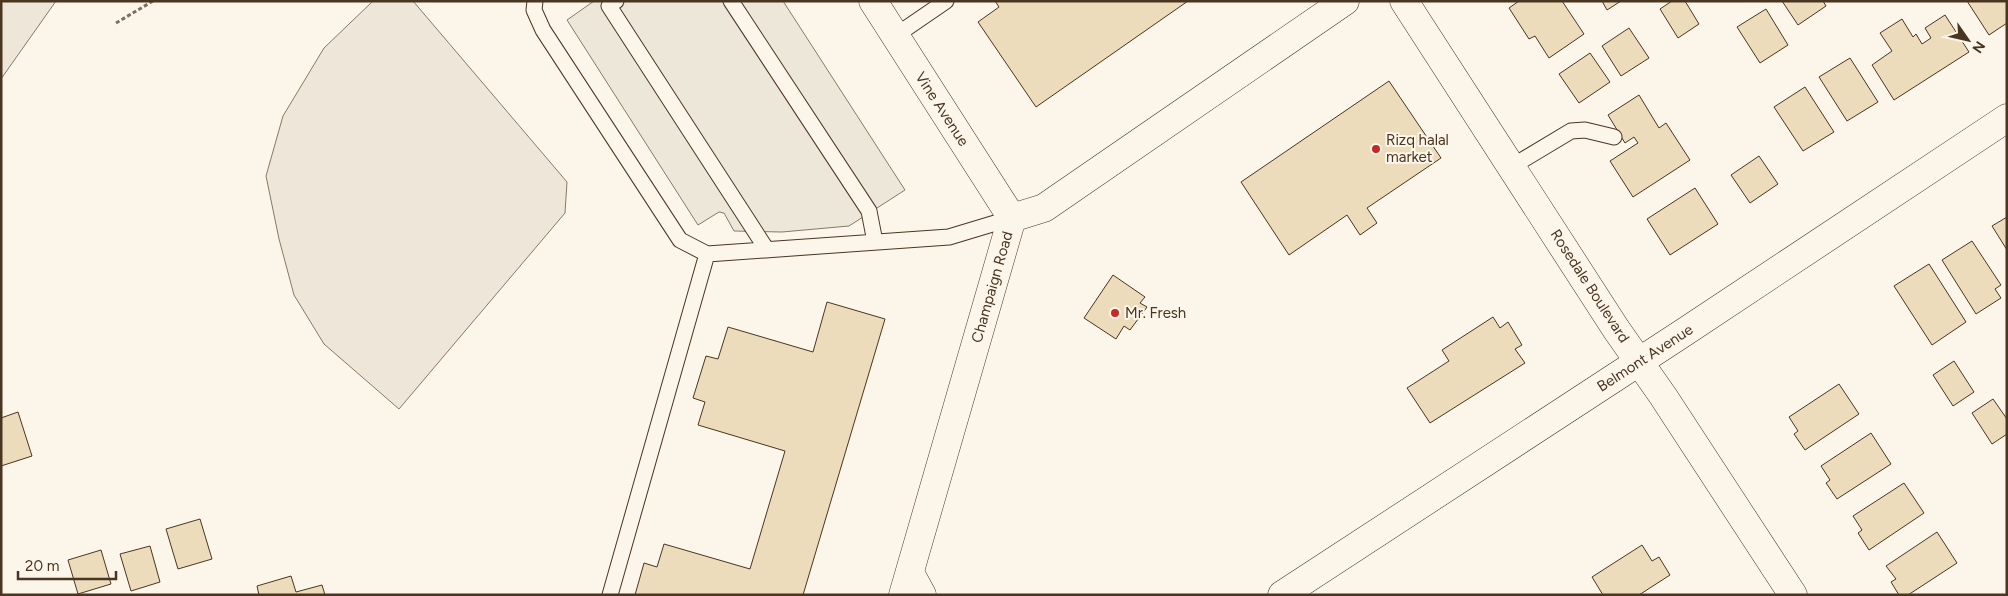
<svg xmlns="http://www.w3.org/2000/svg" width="2008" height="596" font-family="Figtree,sans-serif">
  <rect width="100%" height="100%" fill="#fbf6e9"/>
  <path fill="#ede6d9" stroke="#887966" d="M1 1H56L1 79Z
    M373 1H413L567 182 565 213 399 409 324 344 294 295 279 239 266 176 283 116 324 48Z"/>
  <path fill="#ede7d9" stroke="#887966" d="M594 1H783L905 190 849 226 782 232 734 231 724 213 719 212 698 225 567 20Z"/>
  <path fill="#ecdcbc" stroke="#4a3520" d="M995 1H1188L1036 107 978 22 999 7Z
    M1519 1H1562L1584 34 1549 58 1535 36 1529 39 1509 8Z
    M1602 1H1621L1607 10Z
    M1672 1H1685L1699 24 1678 38 1660 9Z
    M1782 1H1823L1826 6 1798 25Z
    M1967 1H2007V23L1989 35Z
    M1766 9 1788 45 1760 63 1737 27Z
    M1945 15 1969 52 1894 100 1872 65 1892 51 1880 33 1902 19 1913 37 1916 34 1922 44 1931 38 1925 28Z
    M1629 28 1649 58 1621 76 1602 46Z
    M1590 53 1610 82 1579 103 1559 74Z
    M1850 58 1878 102 1847 121 1819 77Z
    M1389 81 1441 158 1367 208 1377 223 1360 235 1347 215 1289 255 1241 182Z
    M1805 87 1834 132 1803 151 1774 107Z
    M1639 95 1659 128 1666 123 1690 160 1633 197 1610 161 1638 143 1634 137 1625 143 1608 115Z
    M1759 156 1778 184 1750 203 1731 175Z
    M1695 188 1718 224 1670 255 1647 219Z
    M2007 217V250L1992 226Z
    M1972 241 2001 285 1995 289 2001 298 1976 314 1942 260Z
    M1929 264 1966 322 1932 345 1894 286Z
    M1113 275 1145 297 1140 303 1147 307 1130 330 1124 326 1116 339 1084 318Z
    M827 302 885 319 803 595H635L644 563 657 567 664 544 750 569 785 451 698 425 705 402 693 398 706 356 718 359 728 327 813 352Z
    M1493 317 1500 328 1508 322 1522 345 1515 349 1525 363 1430 423 1407 388 1449 361 1442 350Z
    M1954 361 1974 392 1953 406 1933 375Z
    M1839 384 1859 414 1805 450 1794 434 1798 431 1789 417Z
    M1993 399 2007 419V434L1992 444 1972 413Z
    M18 412 32 456 1 466V418Z
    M1871 433 1891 464 1837 499 1826 483 1830 480 1821 466Z
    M1904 483 1924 513 1869 550 1858 533 1862 530 1853 516Z
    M200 519 212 559 178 569 166 529Z
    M1937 532 1957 563 1908 595H1899L1891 582 1896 579 1886 566Z
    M1642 545 1652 561 1659 557 1670 575 1639 595H1603L1592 577Z
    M150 546 160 582 131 591 120 554Z
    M101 550 111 584 78 594 68 560Z
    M291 576 296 592 322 585 325 595H259L257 586Z"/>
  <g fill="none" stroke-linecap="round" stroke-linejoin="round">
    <g stroke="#4a3520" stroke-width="17">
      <path id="lane" d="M535 1 534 10 543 30 680 240 707 254 949 237 1012 218
        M616 1 609 6 767 250
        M731 1 869 211 875 242
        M895 36 946 1
        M1511 167 1571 131 1585 130 1614 137
        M610 595 707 254"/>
    </g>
    <g stroke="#4a3520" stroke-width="29">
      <path id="street" d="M873 1 1012 218
        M1404 1 1616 329 1663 396 1793 595
        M910 573 922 595
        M1282 595 1683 333 2007 118"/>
    </g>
    <g stroke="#4a3520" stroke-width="29">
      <path id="secondary" d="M903 595 1012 218 1044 208 1345 1"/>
    </g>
    <path stroke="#7f6f5c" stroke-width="3" stroke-dasharray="4 2.5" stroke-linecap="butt" d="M116 23 153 1"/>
    <use href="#lane" stroke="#fbf6e9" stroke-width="15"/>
    <use href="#street" stroke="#fbf6e9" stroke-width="28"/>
    <use href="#secondary" stroke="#fbf6e9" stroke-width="28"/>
  </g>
  <g fill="#c62828" stroke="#fbf6e9" stroke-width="2">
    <circle cx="1376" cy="149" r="5"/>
    <circle cx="1115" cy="313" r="5"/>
  </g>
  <g text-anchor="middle" stroke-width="4" stroke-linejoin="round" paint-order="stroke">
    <g font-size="15" fill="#4a3520" stroke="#fbf6e9">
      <text transform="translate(942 109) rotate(57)" y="5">Vine Avenue</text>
      <text transform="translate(1590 286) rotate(57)" y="5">Rosedale Boulevard</text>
      <text transform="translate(992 287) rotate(-74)" y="5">Champaign Road</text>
      <text transform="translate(1645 358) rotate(-33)" y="5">Belmont Avenue</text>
    </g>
    <g font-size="15" fill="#4a3520" stroke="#fbf6e9" text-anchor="start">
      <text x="1386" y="145">Rizq halal<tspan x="1386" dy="17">market</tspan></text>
      <text x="1125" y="318">Mr. Fresh</text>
    </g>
  </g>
  <rect width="2008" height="596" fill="none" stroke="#4a3520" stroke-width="5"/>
  <g transform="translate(1968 40) rotate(124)" stroke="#fbf6e9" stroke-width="4" paint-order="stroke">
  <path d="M0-4L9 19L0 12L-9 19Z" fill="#4a3520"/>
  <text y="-8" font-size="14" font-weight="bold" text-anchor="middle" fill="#4a3520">N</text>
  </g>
  <path d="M18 571v8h98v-8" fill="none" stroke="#4a3520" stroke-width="2.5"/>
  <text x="25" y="571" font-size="15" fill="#4a3520" stroke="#fbf6e9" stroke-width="4" paint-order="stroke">20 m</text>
</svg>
